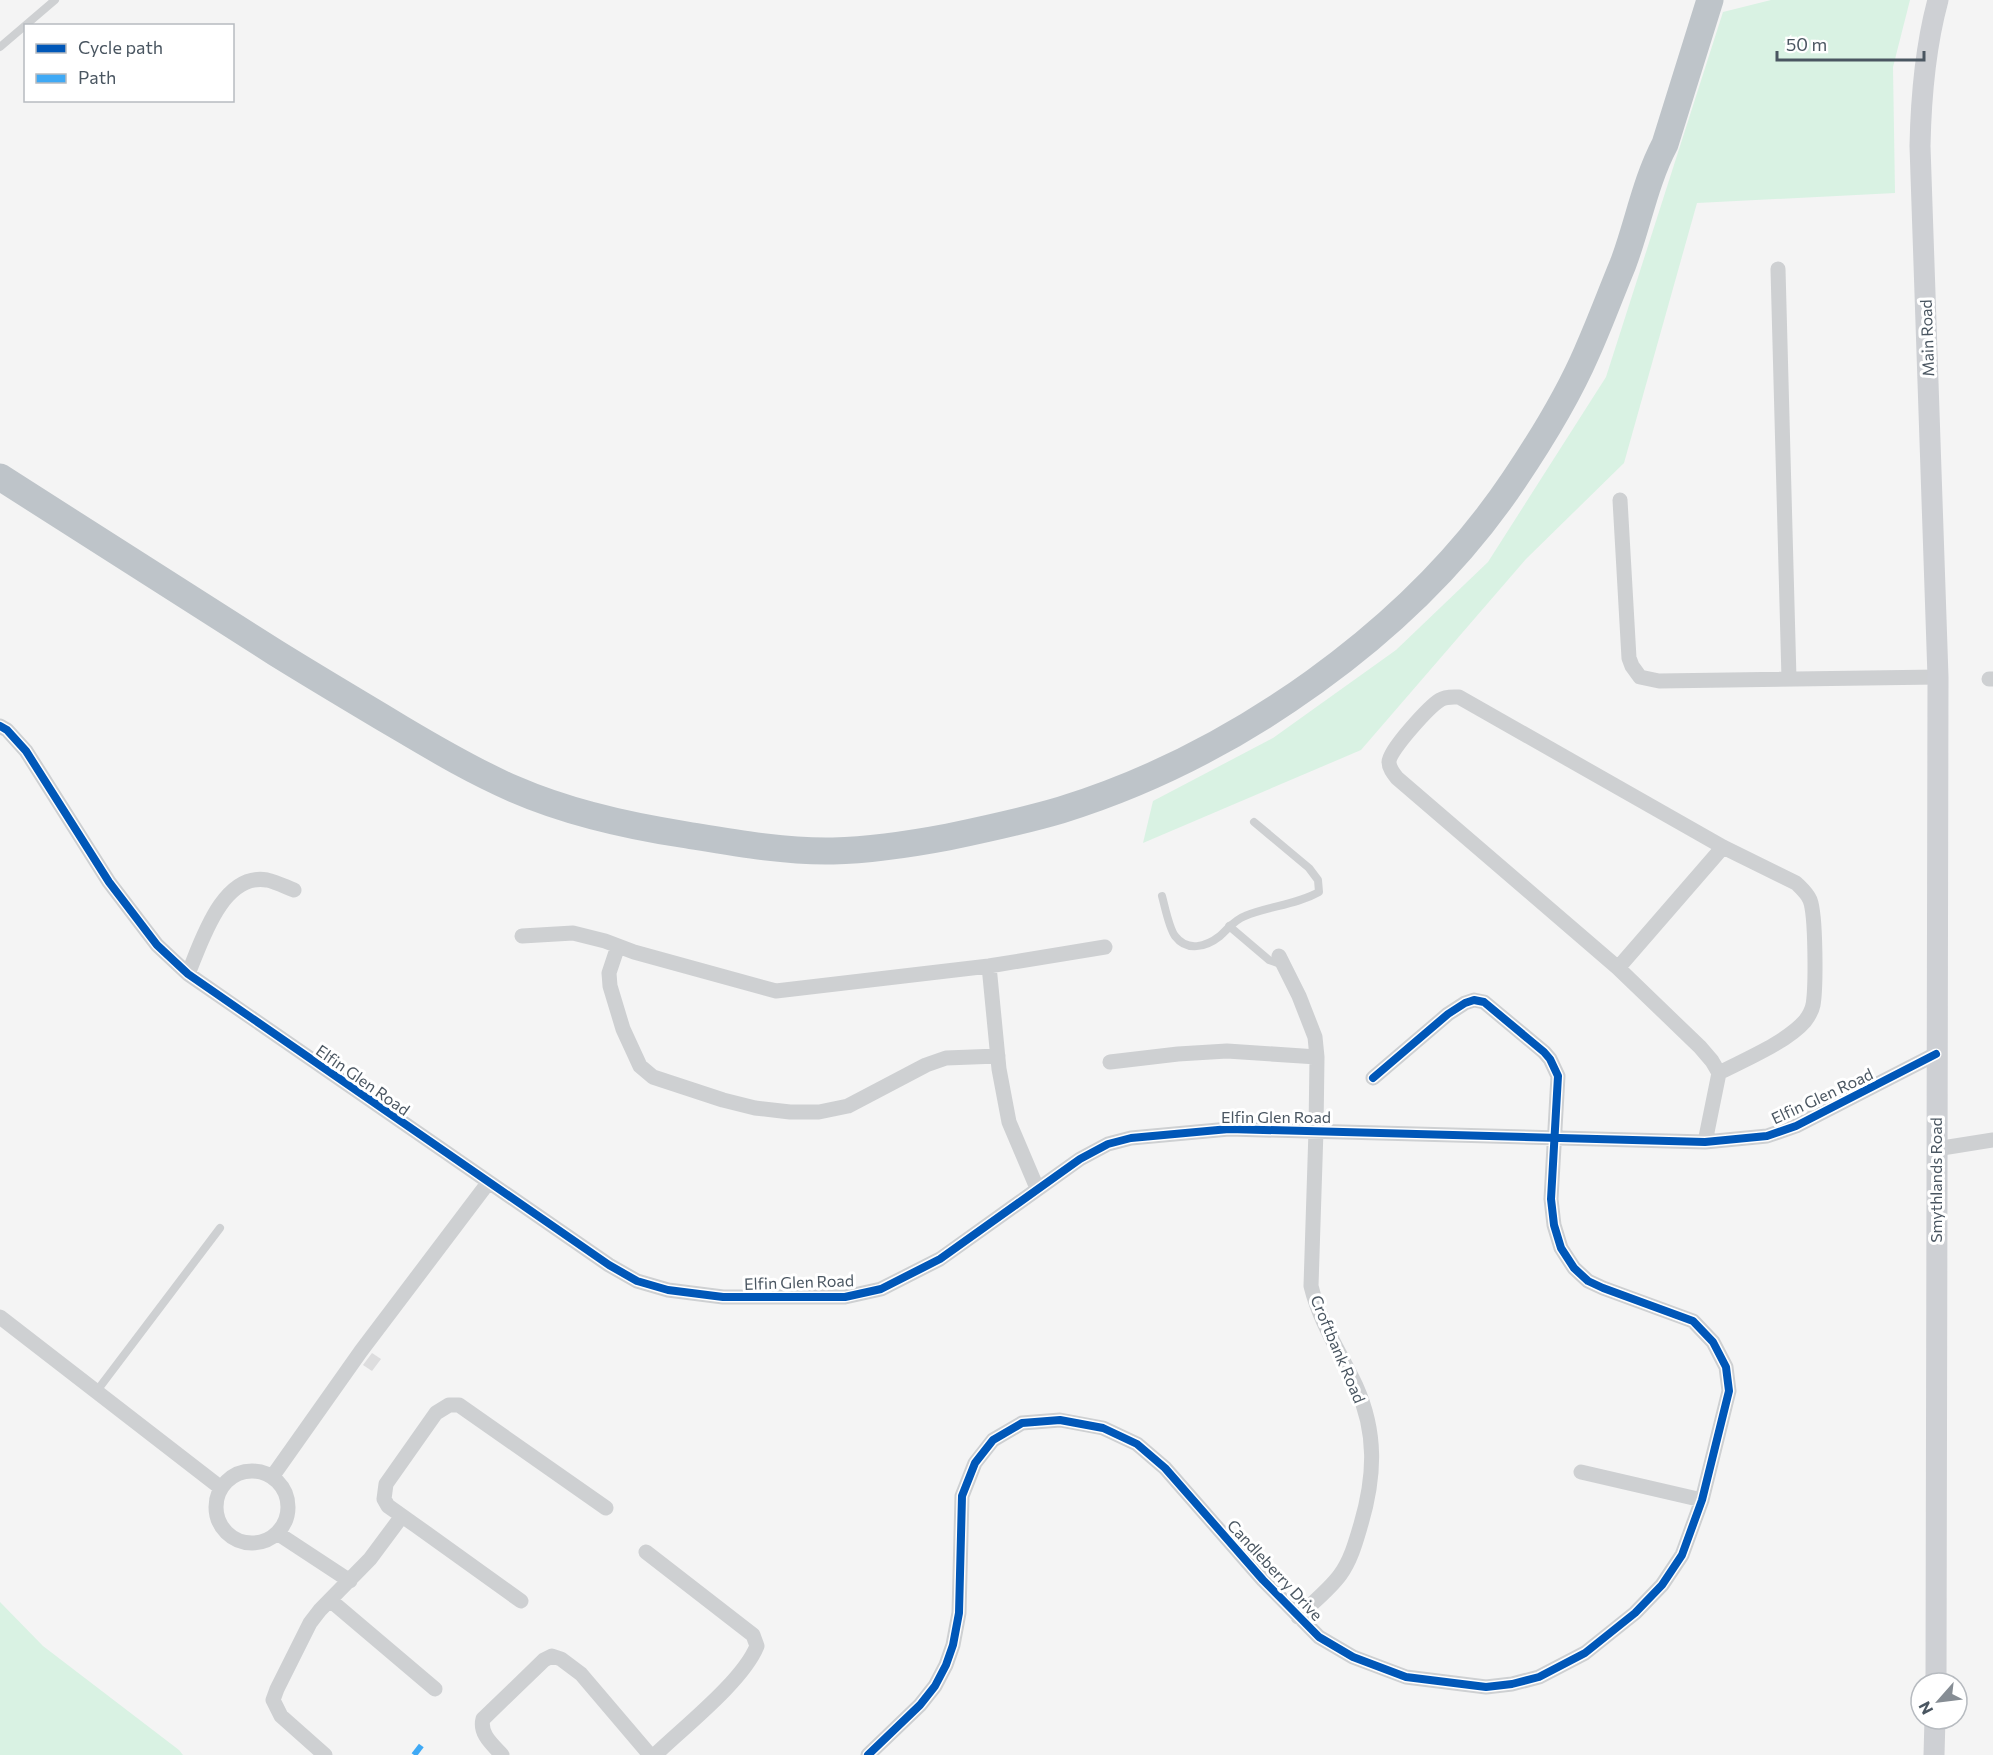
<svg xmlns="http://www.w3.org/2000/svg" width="1993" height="1755" font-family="Commissioner,sans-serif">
  <rect width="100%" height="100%" fill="#f4f4f4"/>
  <path fill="#d9f2e3" d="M1771 0H1910L1893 67 1895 193 1697 203 1624 463 1526 559 1361 750 1143 843 1153 801 1273 738 1396 650 1488 562 1606 377 1723 12Z
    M0 1602 43 1646 179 1750 183 1755H0Z"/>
  <path fill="#ddddde" d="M372 1353 381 1359 372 1371 363 1365Z"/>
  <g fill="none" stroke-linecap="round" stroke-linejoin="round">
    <path stroke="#ced0d2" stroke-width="8" d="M0 47 55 0
      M1162 896C1165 907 1169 928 1175 936 1187 952 1206 947 1220 936 1228 929 1234 920 1245 916 1269 906 1296 905 1319 892L1318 880 1309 868 1254 822
      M1229 926 1269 960 1283 965
      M96 1392 220 1228"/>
    <path stroke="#ced0d2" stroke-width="15" d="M1778 269 1789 679
      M1620 500 1629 658 1632 666 1640 677 1659 681 1938 677
      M1989 679H1993
      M0 726 7 730 26 751 109 882 157 945 188 974 609 1265 637 1281 668 1290 723 1297H845L881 1289 940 1259 1080 1159 1108 1144 1131 1138 1229 1129 1705 1142 1767 1136 1796 1126 1936 1054
      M522 936 573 933 605 941 634 952 776 991 989 966 1105 947
      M618 946 609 973 610 986 623 1029 640 1066 653 1077 723 1100 755 1108 790 1112H819L848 1106 926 1065 946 1058 998 1056
      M1279 956 1299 996 1315 1037 1317 1057 1316 1130 1311 1286C1320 1323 1340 1352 1356 1386 1377 1433 1375 1476 1361 1524 1356 1541 1351 1560 1340 1575 1329 1590 1312 1603 1298 1617
      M989 966 999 1069 1009 1122 1037 1188
      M1618 968 1723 847
      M188 974C201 943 222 872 267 880 276 882 286 887 294 890
      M1110 1062 1178 1054 1227 1051 1317 1057
      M1705 1142 1719 1073 1712 1061 1700 1047 1618 968 1397 778C1393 773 1389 768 1389 762 1389 750 1430 706 1440 700 1446 696 1453 697 1459 697L1723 847 1796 883C1801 888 1807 893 1810 900 1816 915 1816 988 1813 1005 1812 1010 1808 1017 1805 1021 1787 1042 1744 1060 1719 1073
      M1936 1149 1993 1140
      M0 1317 221 1488
      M216 1507a36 36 0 1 1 72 0a36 36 0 1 1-72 0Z
      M1581 1472 1702 1500
      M272 1477 361 1351 488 1183
      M277 1533 350 1581
      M646 1552 753 1635 757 1646C743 1681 684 1727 655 1755
      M330 1600 435 1689
      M521 1601 415 1525 388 1506 384 1499 386 1484 436 1413 449 1405H459L606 1508
      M325 1755 281 1716 273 1700 277 1689 310 1623 320 1610 370 1559 402 1516
      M502 1755C493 1745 479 1734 483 1719L544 1660 552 1656 561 1659 581 1674 650 1755
      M868 1755 920 1705 935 1686 946 1665 953 1645 959 1613 962 1496 975 1463 993 1440 1022 1423 1060 1420 1103 1428 1137 1444 1165 1468 1263 1580 1319 1637 1353 1657 1406 1677 1486 1687 1512 1684 1539 1677 1585 1653 1635 1613 1662 1585 1682 1555 1702 1500 1729 1391 1726 1367 1713 1342 1693 1321 1603 1288 1588 1281 1574 1268 1561 1248 1554 1225 1551 1199 1558 1076 1550 1059 1544 1052 1484 1002 1474 1000 1465 1003 1448 1014 1373 1078"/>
    <path stroke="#ced0d4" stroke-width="21" d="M1936 1683 1938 677 1920 146C1921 96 1925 48 1938 0
      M1934 1755 1935 1719"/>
    <path stroke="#bec4c9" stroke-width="27" d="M0 477C92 535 184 594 276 653 318 679 360 704 402 729 439 751 475 772 514 789 569 813 628 826 687 835 735 843 785 852 833 851 872 850 911 844 948 837 986 829 1024 821 1061 810 1235 756 1413 631 1514 480 1541 440 1568 396 1587 352 1600 323 1611 293 1623 264 1638 224 1645 182 1665 144L1710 0"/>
    <path stroke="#3fa9f5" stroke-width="6" stroke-dasharray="12 6" stroke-linecap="butt" d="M414 1755 424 1742"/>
    <g stroke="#fff" stroke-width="11">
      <path id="cycleway" d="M0 726 7 730 26 751 109 882 157 945 188 974 609 1265 637 1281 668 1290 723 1297H845L881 1289 940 1259 1080 1159 1108 1144 1131 1138 1229 1129 1705 1142 1767 1136 1796 1126 1936 1054
        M868 1755 920 1705 935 1686 946 1665 953 1645 959 1613 962 1496 975 1463 993 1440 1022 1423 1060 1420 1103 1428 1137 1444 1165 1468 1263 1580 1319 1637 1353 1657 1406 1677 1486 1687 1512 1684 1539 1677 1585 1653 1635 1613 1662 1585 1682 1555 1702 1500 1729 1391 1726 1367 1713 1342 1693 1321 1603 1288 1588 1281 1574 1268 1561 1248 1554 1225 1551 1199 1558 1076 1550 1059 1544 1052 1484 1002 1474 1000 1465 1003 1448 1014 1373 1078"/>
    </g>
    <use href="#cycleway" stroke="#0057b8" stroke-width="8"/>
  </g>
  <g text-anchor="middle" stroke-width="6" stroke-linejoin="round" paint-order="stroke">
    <g font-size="16" fill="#4a5661" stroke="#fff">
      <text transform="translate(1927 338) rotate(-92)" y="6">Main Road</text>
      <text transform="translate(363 1080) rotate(35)" y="6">Elfin Glen Road</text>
      <text transform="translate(1822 1096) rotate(-25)" y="6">Elfin Glen Road</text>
      <text x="1276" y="1123">Elfin Glen Road</text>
      <text transform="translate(1936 1180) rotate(-90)" y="6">Smythlands Road</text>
      <text transform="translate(799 1282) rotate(-2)" y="6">Elfin Glen Road</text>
      <text transform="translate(1338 1349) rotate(67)" y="6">Croftbank Road</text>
      <text transform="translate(1275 1570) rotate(47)" y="6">Candleberry Drive</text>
    </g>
  </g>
  <rect x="24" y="24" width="210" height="78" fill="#ffffff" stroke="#b7bbc0" stroke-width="1.5"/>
  <rect x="36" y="44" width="30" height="9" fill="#0057b8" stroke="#b7bbc0" stroke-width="1.5"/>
  <text x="78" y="54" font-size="18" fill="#4a5661">Cycle path</text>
  <rect x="36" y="74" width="30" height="9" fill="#3fa9f5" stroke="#b7bbc0" stroke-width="1.5"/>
  <text x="78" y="84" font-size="18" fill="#4a5661">Path</text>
  <g transform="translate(1939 1701) rotate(242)"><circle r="28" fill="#ffffff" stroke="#b7bbc0" stroke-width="1.5"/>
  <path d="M0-4.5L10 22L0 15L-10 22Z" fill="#868d94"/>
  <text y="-9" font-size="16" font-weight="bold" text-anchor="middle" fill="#4a5661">N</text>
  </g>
  <path d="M1777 51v9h147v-9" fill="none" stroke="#4a5661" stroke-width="3"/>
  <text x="1786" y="51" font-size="18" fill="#4a5661" stroke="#ffffff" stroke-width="4.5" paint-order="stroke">50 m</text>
</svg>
